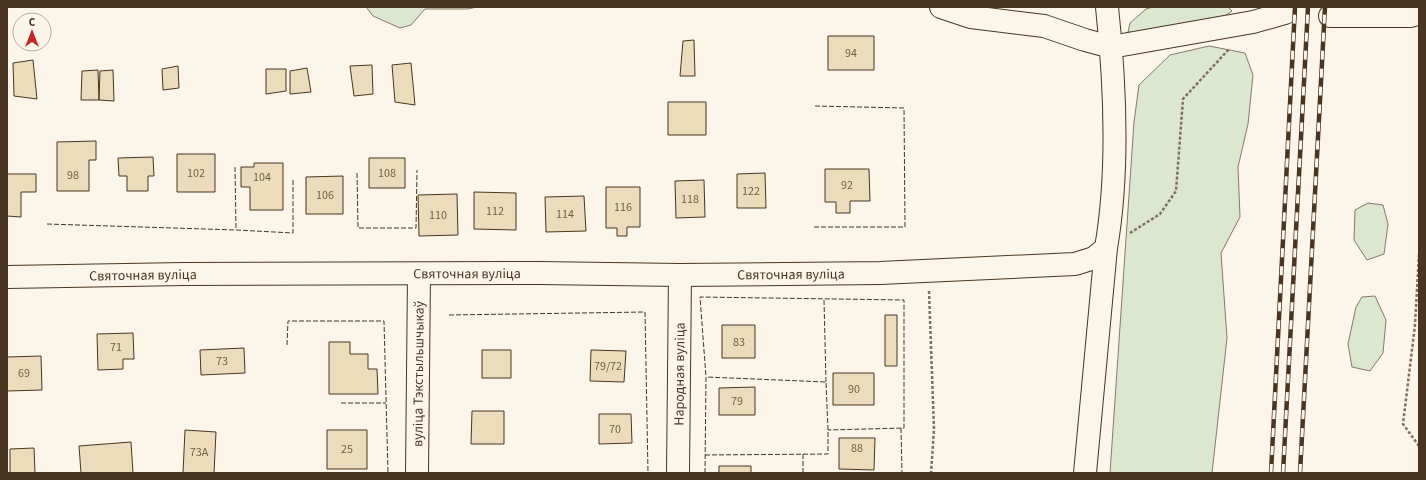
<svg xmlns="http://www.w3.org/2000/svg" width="1426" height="480" font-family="'Source Sans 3',sans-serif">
  <rect width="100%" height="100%" fill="#fbf6e9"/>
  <path fill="#dce7d0" stroke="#887966" d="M366 7H477L468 9H425L411 25 400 28 373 16Z
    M1153 7H1228L1232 11 1222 18 1143 34 1128 32 1130 23 1146 9Z
    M1209 46 1245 53 1253 75 1248 124 1238 167 1240 217 1221 253 1227 338 1212 473H1110L1134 122 1139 85 1170 55Z
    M1368 203 1383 205 1388 224 1384 254 1367 260 1354 240 1355 210Z
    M1375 296 1386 320 1383 353 1370 371 1352 367 1348 344 1356 307 1362 297Z"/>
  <path fill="#ecdcbc" stroke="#4a3520" d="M828 36H874V70H828Z
    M694 40 695 76H680L683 41Z
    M33 60 37 99 14 96 13 63Z
    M411 63 415 105 395 102 392 65Z
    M372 65 373 94 354 96 350 66Z
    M178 66 179 88 163 90 162 69Z
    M307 68 311 92 290 94V71Z
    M266 69H286V91L266 94Z
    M98 70 99 100H81L82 71Z
    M113 70 114 101 99 100 100 71Z
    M668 102H706V135H668Z
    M96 141V160H89V191H57V142Z
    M177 154H215V192H177Z
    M153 157 154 176H148V191H127V176H119L118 158Z
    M369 158H405V188H369Z
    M254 163H283V210H250V187H241V167H254Z
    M825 169H869L870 201H850V213H836V202H825Z
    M765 173 766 208H737V174Z
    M7 174H36V192H21V217L7 216Z
    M343 176V214H306V177Z
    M704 180 705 217 676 218 675 181Z
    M606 187H640V227H627V236H617V228H606Z
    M474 192 516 193V230L474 229Z
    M457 194 458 235 419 236 418 195Z
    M584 196 586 231 546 232 545 197Z
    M885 315H897V366H885Z
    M722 325H755V358H722Z
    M133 333 134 359H123V369L98 370 97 334Z
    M329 342H350V354H368V369H377L378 394H329Z
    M244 348 245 373 201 375 200 350Z
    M482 350H511V378H482Z
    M591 350 626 351 624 382 590 381Z
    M41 356 42 390 7 391V357Z
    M833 373H874V405H833Z
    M755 387V415H719V388Z
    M472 411H504V444H471Z
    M599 414H631L632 443 599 444Z
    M185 430 216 432 214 473H183Z
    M327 430H367V469H327Z
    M839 438H875L874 470 839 469Z
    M131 442 133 473H81L79 446Z
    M34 448 35 473H10V449Z
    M719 466H751V473H719Z"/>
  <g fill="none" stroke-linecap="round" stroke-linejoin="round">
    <g stroke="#4a3520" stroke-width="24">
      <g id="minor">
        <path d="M941 7 971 17 1044 26 1085 40 1111 47 1253 22 1285 13"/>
        <path d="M1330 16H1411L1419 13"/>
        <path id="s1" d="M7 277 184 274 539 273 680 275 880 273 1075 264 1094 258 1106 248C1119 173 1115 82 1107 7"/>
        <path id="s2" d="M417 473 419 274"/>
        <path id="s3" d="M678 473 680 275"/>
        <path d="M1085 473 1106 248"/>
      </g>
    </g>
    <path stroke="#7f6f5c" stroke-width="2.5" stroke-dasharray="3 2" stroke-linecap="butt" d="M1130 233 1160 214 1176 191 1183 99 1230 48
      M1419 254 1415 325 1403 424 1419 446
      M929 291 934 429 931 473"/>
    <use href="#minor" stroke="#fbf6e9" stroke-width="22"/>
    <g stroke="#4a3520" stroke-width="4.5">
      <path id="rail" d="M1271 473 1295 7
        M1283 473 1308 7
        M1300 473 1325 7"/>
    </g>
    <use href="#rail" stroke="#fbf6e9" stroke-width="3" stroke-dasharray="9" stroke-linecap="butt"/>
    <path stroke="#4a3520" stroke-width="1" stroke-dasharray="5 2" stroke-linecap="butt" d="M235 167 236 230 293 233V180
      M357 173 358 228H416L417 170
      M47 224 236 230
      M814 227H905L904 108 815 106
      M824 300 826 382
      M449 315 645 312 648 473
      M287 345 288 321H384L388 473
      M341 403H386
      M901 428 902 473
      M803 454V473
      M705 455 828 454V430L826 382 706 377
      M705 473 706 377 700 297 904 300V428L828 430"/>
  </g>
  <g text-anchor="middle" stroke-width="3" stroke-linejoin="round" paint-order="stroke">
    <g font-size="12" fill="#725f47">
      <text x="851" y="57">94</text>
      <text x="196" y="177">102</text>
      <text x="387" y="177">108</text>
      <text x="73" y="179">98</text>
      <text x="262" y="181">104</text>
      <text x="847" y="189">92</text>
      <text x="751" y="195">122</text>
      <text x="325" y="199">106</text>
      <text x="690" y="203">118</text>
      <text x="623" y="211">116</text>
      <text x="495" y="215">112</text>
      <text x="565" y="218">114</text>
      <text x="438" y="219">110</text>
      <text x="739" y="346">83</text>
      <text x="116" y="351">71</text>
      <text x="222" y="365">73</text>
      <text x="608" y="370">79/72</text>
      <text x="24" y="377">69</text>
      <text x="854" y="393">90</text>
      <text x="737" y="405">79</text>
      <text x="615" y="433">70</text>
      <text x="857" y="452">88</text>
      <text x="347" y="453">25</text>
      <text x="199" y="456">73А</text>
    </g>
    <g font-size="14" fill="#4a3520" stroke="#fbf6e9">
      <text dy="5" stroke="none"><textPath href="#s1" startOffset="460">Святочная вуліца</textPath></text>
      <text dy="5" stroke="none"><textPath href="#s1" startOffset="784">Святочная вуліца</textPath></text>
      <text dy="5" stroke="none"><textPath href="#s1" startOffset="136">Святочная вуліца</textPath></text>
      <text dy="5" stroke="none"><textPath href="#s2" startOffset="99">вуліца Тэкстыльшчыкаў</textPath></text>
      <text dy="5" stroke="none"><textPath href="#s3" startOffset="99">Народная вуліца</textPath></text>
    </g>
  </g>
  <rect width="1426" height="480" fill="none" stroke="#4a3520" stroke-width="16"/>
  <g transform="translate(32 32)"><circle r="19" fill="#fbf6e9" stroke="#b4a999"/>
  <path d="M0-3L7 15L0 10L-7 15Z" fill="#c62828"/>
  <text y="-6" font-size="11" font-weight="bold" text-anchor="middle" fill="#4a3520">С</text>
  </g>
</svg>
